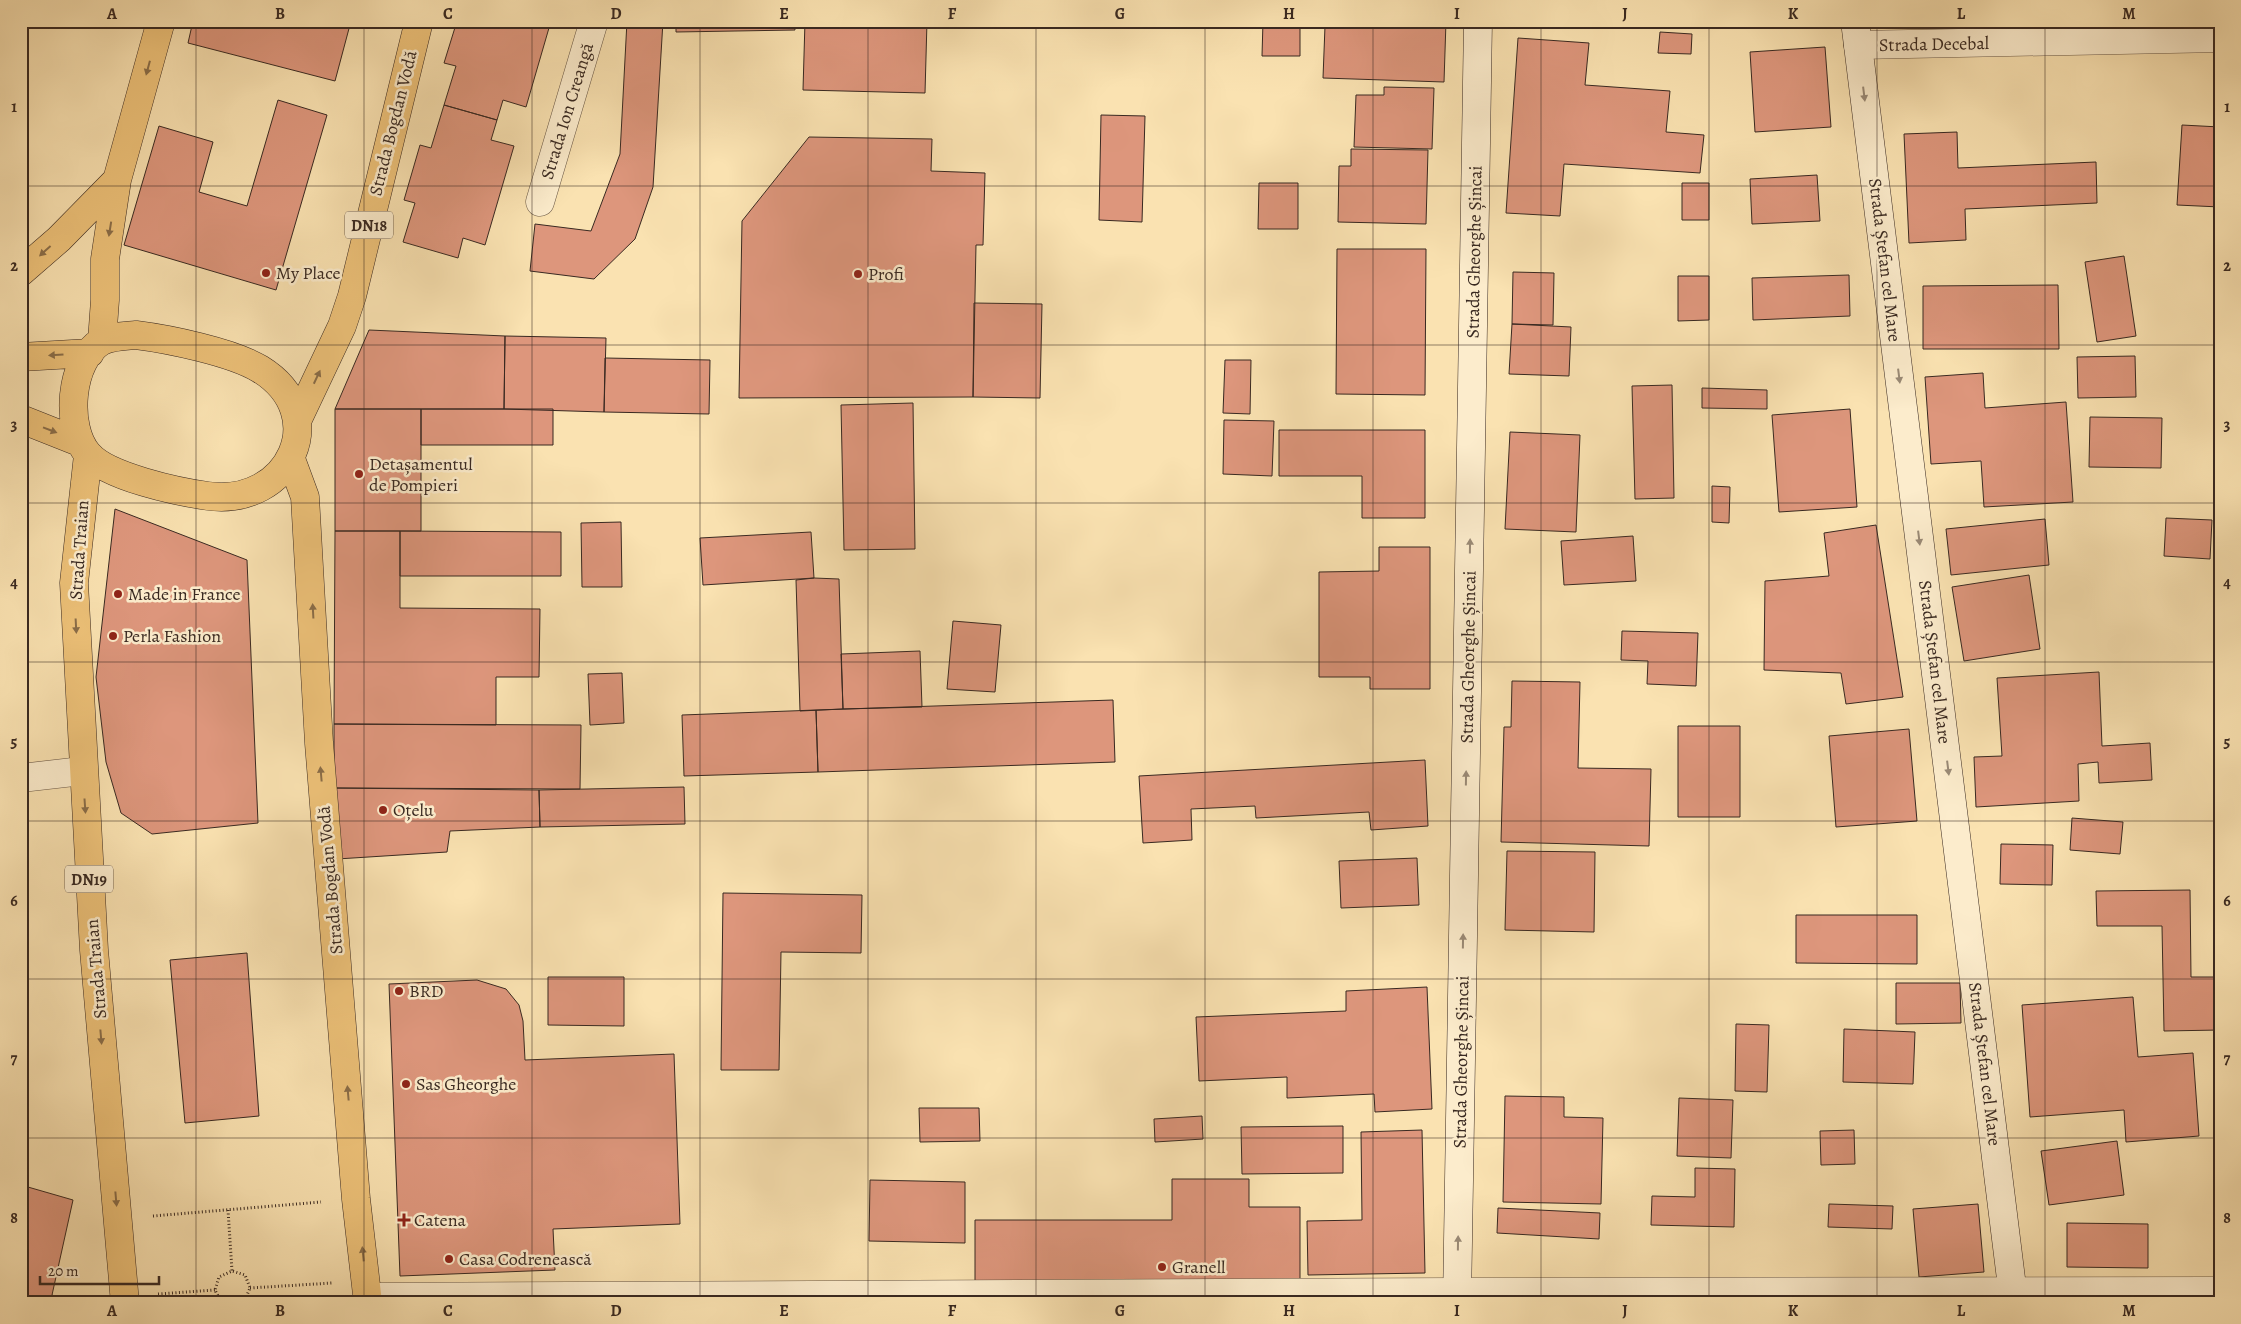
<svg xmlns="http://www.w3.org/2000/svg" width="2241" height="1324" font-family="Alegreya,serif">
  <rect width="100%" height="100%" fill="#fae2b1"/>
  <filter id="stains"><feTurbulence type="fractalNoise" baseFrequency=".004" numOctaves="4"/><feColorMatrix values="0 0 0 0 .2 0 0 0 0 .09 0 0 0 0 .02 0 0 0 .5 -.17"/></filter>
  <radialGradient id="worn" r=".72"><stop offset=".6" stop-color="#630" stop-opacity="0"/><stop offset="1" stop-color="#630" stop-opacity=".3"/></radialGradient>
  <path fill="#dd967c" stroke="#392921" d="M193 21H351L335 81 188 43Z
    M457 21H551L526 107 503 100 497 120 444 105 456 66 444 63Z
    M627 21H663L653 187 635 239 594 279 530 271 535 224 591 231 620 154Z
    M676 21H794L795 30 676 32Z
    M805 21H927L925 93 803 90Z
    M1263 21H1300V56H1262Z
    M1383 21H1446L1444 82 1323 78 1325 26 1383 28Z
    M1884 21H1930V23H1884Z
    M1660 32 1692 34 1691 54 1658 53Z
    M1518 38 1589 43 1585 85 1670 91 1666 132 1704 135 1700 173 1564 164 1560 216 1506 213Z
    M1825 47 1831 127 1755 132 1750 52Z
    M1384 87 1434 88 1432 149 1354 147 1356 95H1384Z
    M278 100 327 115 276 290 124 245 159 126 213 142 199 192 247 206Z
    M444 105 497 120 491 140 514 146 485 245 463 238 458 258 403 242 415 203 404 200 420 145 431 148Z
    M1101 115 1145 116 1142 222 1099 220Z
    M2182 125 2220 127V207L2177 205Z
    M1957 132 1958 168 2096 162 2097 203 1965 209 1966 240 1909 243 1904 134Z
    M809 137 932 139 931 171 985 173 983 245H976L973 397 739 398 742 221Z
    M1351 149 1428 150 1426 224 1338 222 1339 166H1351Z
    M1817 175 1820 221 1752 224 1750 179Z
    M1259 183H1298V229H1258Z
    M1682 183H1709V220H1682Z
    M1337 249H1426L1425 395 1336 394Z
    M2124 256 2136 336 2097 342 2085 262Z
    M1513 272 1554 273 1553 325 1512 324Z
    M1849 275 1850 316 1753 320 1752 278Z
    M1678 276H1709V320L1678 321Z
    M2058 285 2059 349H1923V286Z
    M974 303 1042 304 1040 398 973 397Z
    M1512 324 1571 327 1569 376 1509 374Z
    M369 330 505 336 504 409H335Z
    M505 336 606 338 604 412 504 409Z
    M2135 356 2136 397 2078 398 2077 357Z
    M605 358 710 360 709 414 604 412Z
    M1225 360H1251L1250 414 1223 413Z
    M1983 373 1985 408 2066 402 2073 502 1984 507 1981 461 1931 464 1925 377Z
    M1672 385 1674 498 1635 499 1632 386Z
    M1702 388 1767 390V409L1702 408Z
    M913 403 915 549 844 550 841 405Z
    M335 409H421V531H335Z
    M421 409H553V445H421Z
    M1850 409 1857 507 1779 512 1772 415Z
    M2090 417 2162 418 2161 468 2089 467Z
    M1224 420 1274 421 1272 476 1223 474Z
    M1279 430H1425V518H1362V476H1279Z
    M1510 432 1580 435 1576 532 1505 529Z
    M1712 486 1730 487 1729 523 1712 522Z
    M115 509 247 560 258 823 152 834 121 813 106 762 96 677Z
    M2166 518 2212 520 2210 559 2164 556Z
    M2045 519 2049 565 1951 575 1946 529Z
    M621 522 622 587H582L581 523Z
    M1876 525 1903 697 1846 704 1841 673 1764 670 1765 581 1829 576 1824 533Z
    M335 531H400V608L540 609 539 677H496V725L334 724Z
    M400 531 561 532V576H400Z
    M811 532 814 578 703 585 700 538Z
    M1633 536 1636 581 1564 585 1561 541Z
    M1379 547H1430V689H1370V677H1319V572L1379 571Z
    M2029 575 2040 649 1964 661 1952 587Z
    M814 578 839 579 843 709 800 711 796 580Z
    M953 621 1001 625 995 692 947 689Z
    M1622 631 1698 633 1696 686 1647 684 1648 661 1621 660Z
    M920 651 922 707 843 709 841 654Z
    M2099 672 2102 746 2150 743 2152 780 2099 783 2098 762 2078 764 2079 801 1976 807 1974 757 2002 756 1997 678Z
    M622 673 624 723 590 725 588 674Z
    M1512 681 1580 682 1578 768 1651 769 1649 846 1501 842 1504 727H1511Z
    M1113 700 1115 762 818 772 816 710Z
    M816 710 818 772 684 776 682 715Z
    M334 724 581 725 580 789 334 788Z
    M1678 726H1740V817H1678Z
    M1909 729 1917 821 1836 827 1829 736Z
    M1425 760 1428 826 1371 830 1369 812 1256 818 1255 806 1191 809 1192 840 1143 843 1139 776Z
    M684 787 685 824 540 827 539 790Z
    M334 788 539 790 540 827 450 831 447 852 337 859Z
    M2072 818 2123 822 2120 854 2070 850Z
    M2001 844 2053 845 2052 885 2000 884Z
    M1507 851 1595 852 1594 932 1505 930Z
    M1417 858 1419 905 1341 908 1339 861Z
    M2190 890 2191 977H2220V1030L2164 1031 2162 926H2097L2096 891Z
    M723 893 862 895 861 953 781 952 779 1070H721Z
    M1796 915H1917V964L1796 963Z
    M247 953 259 1116 185 1123 170 960Z
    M548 977H624V1026L548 1025Z
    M477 980 506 989 519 1005 523 1021 525 1060 674 1054 680 1224 553 1229 555 1270 400 1276 389 984Z
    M1896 983H1960L1961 1023 1896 1024Z
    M1427 987 1432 1109 1375 1112 1374 1094 1287 1098V1077L1199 1081 1196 1017 1346 1011V991Z
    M2133 997 2138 1057 2193 1053 2199 1136 2126 1142 2124 1110 2030 1117 2022 1005Z
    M1736 1024 1769 1025 1767 1092 1735 1091Z
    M1844 1029 1915 1032 1913 1084 1843 1082Z
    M1505 1096 1564 1097V1117L1603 1118 1601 1204 1503 1202Z
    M1679 1098 1733 1100 1731 1158 1677 1156Z
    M919 1108H979L980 1141 920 1142Z
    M1202 1116 1203 1139 1155 1142 1154 1119Z
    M1343 1126V1173L1242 1174 1241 1127Z
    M1422 1130 1425 1273 1308 1275 1307 1221 1362 1220 1361 1132Z
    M1854 1130 1855 1164 1821 1165 1820 1131Z
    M2117 1141 2124 1195 2049 1205 2041 1151Z
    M1695 1168 1735 1169 1734 1227 1651 1225 1652 1196 1695 1197Z
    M1172 1179H1249V1207H1300V1282H975V1220H1172Z
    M870 1180 965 1182V1243L869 1241Z
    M21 1185 73 1200 52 1295 73 1303H21Z
    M1829 1204 1893 1206 1892 1229 1828 1227Z
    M1978 1204 1984 1272 1919 1277 1913 1209Z
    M1498 1208 1600 1213 1599 1239 1497 1233Z
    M2067 1223 2148 1224V1268L2067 1267Z"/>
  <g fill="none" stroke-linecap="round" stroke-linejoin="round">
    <g stroke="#695745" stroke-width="29">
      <path id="pedestrian" d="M368 1297 1457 1292"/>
    </g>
    <g stroke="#695745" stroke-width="29">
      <path id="minor" d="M1858 45 2220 38
        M540 202 594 21
        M21 778 82 771
        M1457 1292 2220 1291"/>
    </g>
    <g stroke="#392921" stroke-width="29">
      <path id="secondary" d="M1855 21 2014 1303
        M1457 1303 1478 21"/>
    </g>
    <g stroke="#392921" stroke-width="29">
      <path id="primary" d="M21 272 59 239 117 180
        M136 335C168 339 232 352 260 369 333 414 290 507 208 496 179 492 107 477 88 454 65 428 69 360 102 341 112 336 125 336 136 335Z
        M102 341 105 300V259L117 180 161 21
        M21 357 90 353
        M21 419 79 442
        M297 421 342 326 352 296 419 21
        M88 455 74 583 94 950 125 1303
        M291 459 305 497 319 743 356 1199 368 1303"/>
    </g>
    <path stroke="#392921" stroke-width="3" stroke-dasharray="1 2.5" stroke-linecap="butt" d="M228 1210 232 1271
      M153 1216 321 1202
      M250 1288 332 1283
      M158 1294 215 1290
      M224 1303 221 1302 215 1290 219 1277 232 1271 245 1275 250 1288 245 1300 240 1303"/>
    <use href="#pedestrian" stroke="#fceccc" stroke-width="28"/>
    <use href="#minor" stroke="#fceccc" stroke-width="28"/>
    <use href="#secondary" stroke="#fceccc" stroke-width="28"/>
    <use href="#primary" stroke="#edc178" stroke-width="28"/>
  </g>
  <defs><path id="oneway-solid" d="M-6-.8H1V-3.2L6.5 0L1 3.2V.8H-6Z" transform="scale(1.25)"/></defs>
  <g fill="#8a6d48">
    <use href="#oneway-solid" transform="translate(148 68) rotate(105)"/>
    <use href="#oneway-solid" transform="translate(110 229) rotate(99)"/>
    <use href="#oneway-solid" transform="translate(45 251) rotate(138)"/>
    <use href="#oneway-solid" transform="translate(56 355) rotate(176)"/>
    <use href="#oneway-solid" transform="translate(317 377) rotate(-65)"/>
    <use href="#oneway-solid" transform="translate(50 430) rotate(21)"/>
    <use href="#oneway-solid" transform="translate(313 611) rotate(-93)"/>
    <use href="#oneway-solid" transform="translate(76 626) rotate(87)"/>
    <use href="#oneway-solid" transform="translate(321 774) rotate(-95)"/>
    <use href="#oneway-solid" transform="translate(85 806) rotate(86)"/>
    <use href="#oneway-solid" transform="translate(101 1037) rotate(85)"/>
    <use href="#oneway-solid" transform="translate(348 1093) rotate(-95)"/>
    <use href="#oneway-solid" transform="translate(116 1199) rotate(85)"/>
    <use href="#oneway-solid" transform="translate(363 1254) rotate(-96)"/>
  </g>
  <g fill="#9a8a76">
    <use href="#oneway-solid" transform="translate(1864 94) rotate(83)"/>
    <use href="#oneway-solid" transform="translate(1899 376) rotate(83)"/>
    <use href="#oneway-solid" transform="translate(1919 538) rotate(83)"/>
    <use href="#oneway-solid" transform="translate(1470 546) rotate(-89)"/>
    <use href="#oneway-solid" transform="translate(1948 768) rotate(83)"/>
    <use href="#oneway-solid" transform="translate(1466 778) rotate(-89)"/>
    <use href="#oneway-solid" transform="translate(1463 941) rotate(-89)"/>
    <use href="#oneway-solid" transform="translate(1458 1243) rotate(-89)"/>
  </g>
  <path fill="none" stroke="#392921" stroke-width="1" stroke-opacity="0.55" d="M196 21V1303M364 21V1303M532 21V1303M700 21V1303M868 21V1303M1036 21V1303M1205 21V1303M1373 21V1303M1541 21V1303M1709 21V1303M1877 21V1303M2045 21V1303M21 186H2220M21 345H2220M21 503H2220M21 662H2220M21 821H2220M21 979H2220M21 1138H2220"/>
  <g fill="#8f2418" stroke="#fceccc" stroke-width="2">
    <circle cx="266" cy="273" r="5"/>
    <circle cx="858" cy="274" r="5"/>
    <circle cx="359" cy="474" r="5"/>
    <circle cx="118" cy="594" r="5"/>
    <circle cx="113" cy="636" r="5"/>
    <circle cx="383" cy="810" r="5"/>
    <circle cx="399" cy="991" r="5"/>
    <circle cx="406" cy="1084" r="5"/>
    <path d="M401.5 1212.5h5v5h5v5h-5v5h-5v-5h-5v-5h5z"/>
    <circle cx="449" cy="1259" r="5"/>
    <circle cx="1162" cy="1267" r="5"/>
  </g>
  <g text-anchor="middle" stroke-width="5" stroke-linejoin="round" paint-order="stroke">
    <g fill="#fceccc" stroke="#746454" stroke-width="1">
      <rect x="345" y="211.5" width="48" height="27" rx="4"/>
      <rect x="65" y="865.5" width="48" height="27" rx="4"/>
    </g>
    <g font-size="16" font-weight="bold" fill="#392921">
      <text x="369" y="231">DN18</text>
      <text x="89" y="885">DN19</text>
    </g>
    <g font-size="18" fill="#392921" stroke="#fceccc">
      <text transform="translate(1934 44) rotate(-1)" y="6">Strada Decebal</text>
      <text transform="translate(567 111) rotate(-73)" y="6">Strada Ion Creangă</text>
      <text transform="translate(393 123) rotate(-76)" y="6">Strada Bogdan Vodă</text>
      <text transform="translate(1474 252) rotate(-89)" y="6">Strada Gheorghe Șincai</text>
      <text transform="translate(1885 260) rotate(83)" y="6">Strada Ștefan cel Mare</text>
      <text transform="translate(79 550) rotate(-86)" y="6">Strada Traian</text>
      <text transform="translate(1468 657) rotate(-89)" y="6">Strada Gheorghe Șincai</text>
      <text transform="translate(1935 662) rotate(83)" y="6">Strada Ștefan cel Mare</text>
      <text transform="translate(330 880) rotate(-95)" y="6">Strada Bogdan Vodă</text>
      <text transform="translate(96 969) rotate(-95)" y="6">Strada Traian</text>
      <text transform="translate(1461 1062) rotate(-89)" y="6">Strada Gheorghe Șincai</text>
      <text transform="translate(1985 1064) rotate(83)" y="6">Strada Ștefan cel Mare</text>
    </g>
    <g font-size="18" fill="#392921" stroke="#fceccc" text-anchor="start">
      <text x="276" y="279">My Place</text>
      <text x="868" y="280">Profi</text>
      <text x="369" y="470">Detașamentul<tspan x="369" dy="21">de Pompieri</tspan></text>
      <text x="128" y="600">Made in France</text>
      <text x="123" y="642">Perla Fashion</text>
      <text x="393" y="816">Oțelu</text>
      <text x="409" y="997">BRD</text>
      <text x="416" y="1090">Sas Gheorghe</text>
      <text x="414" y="1226">Catena</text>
      <text x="459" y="1265">Casa Codrenească</text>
      <text x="1172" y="1273">Granell</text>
    </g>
  </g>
  <rect width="2241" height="1324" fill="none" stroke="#fae2b1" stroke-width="55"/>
  <path d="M40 1276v8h119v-8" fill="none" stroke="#392921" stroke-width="2.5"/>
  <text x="48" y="1276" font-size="15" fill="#392921" stroke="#fceccc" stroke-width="4" paint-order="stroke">20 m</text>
  <rect x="28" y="28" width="2186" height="1268" fill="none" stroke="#392921" stroke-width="2"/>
  <g font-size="16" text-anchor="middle" font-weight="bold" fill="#392921">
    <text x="112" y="19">A</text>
    <text x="280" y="19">B</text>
    <text x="448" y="19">C</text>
    <text x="616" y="19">D</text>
    <text x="784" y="19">E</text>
    <text x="952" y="19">F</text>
    <text x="1120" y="19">G</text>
    <text x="1289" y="19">H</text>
    <text x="1457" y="19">I</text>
    <text x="1625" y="19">J</text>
    <text x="1793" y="19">K</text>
    <text x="1961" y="19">L</text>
    <text x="2129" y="19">M</text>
    <text x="14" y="112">1</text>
    <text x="2227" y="112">1</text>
    <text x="14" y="271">2</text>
    <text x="2227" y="271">2</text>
    <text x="14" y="430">3</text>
    <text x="2227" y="430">3</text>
    <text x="14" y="588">4</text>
    <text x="2227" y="588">4</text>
    <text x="14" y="747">5</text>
    <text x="2227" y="747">5</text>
    <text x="14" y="906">6</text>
    <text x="2227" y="906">6</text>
    <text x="14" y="1064">7</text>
    <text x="2227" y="1064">7</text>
    <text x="14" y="1223">8</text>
    <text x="2227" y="1223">8</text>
    <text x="112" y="1316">A</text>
    <text x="280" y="1316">B</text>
    <text x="448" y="1316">C</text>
    <text x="616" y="1316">D</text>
    <text x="784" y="1316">E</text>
    <text x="952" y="1316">F</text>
    <text x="1120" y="1316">G</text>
    <text x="1289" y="1316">H</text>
    <text x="1457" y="1316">I</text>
    <text x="1625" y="1316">J</text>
    <text x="1793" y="1316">K</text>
    <text x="1961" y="1316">L</text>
    <text x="2129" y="1316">M</text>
  </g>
  <rect width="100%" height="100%" filter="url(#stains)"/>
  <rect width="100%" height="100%" fill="url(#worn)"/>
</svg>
